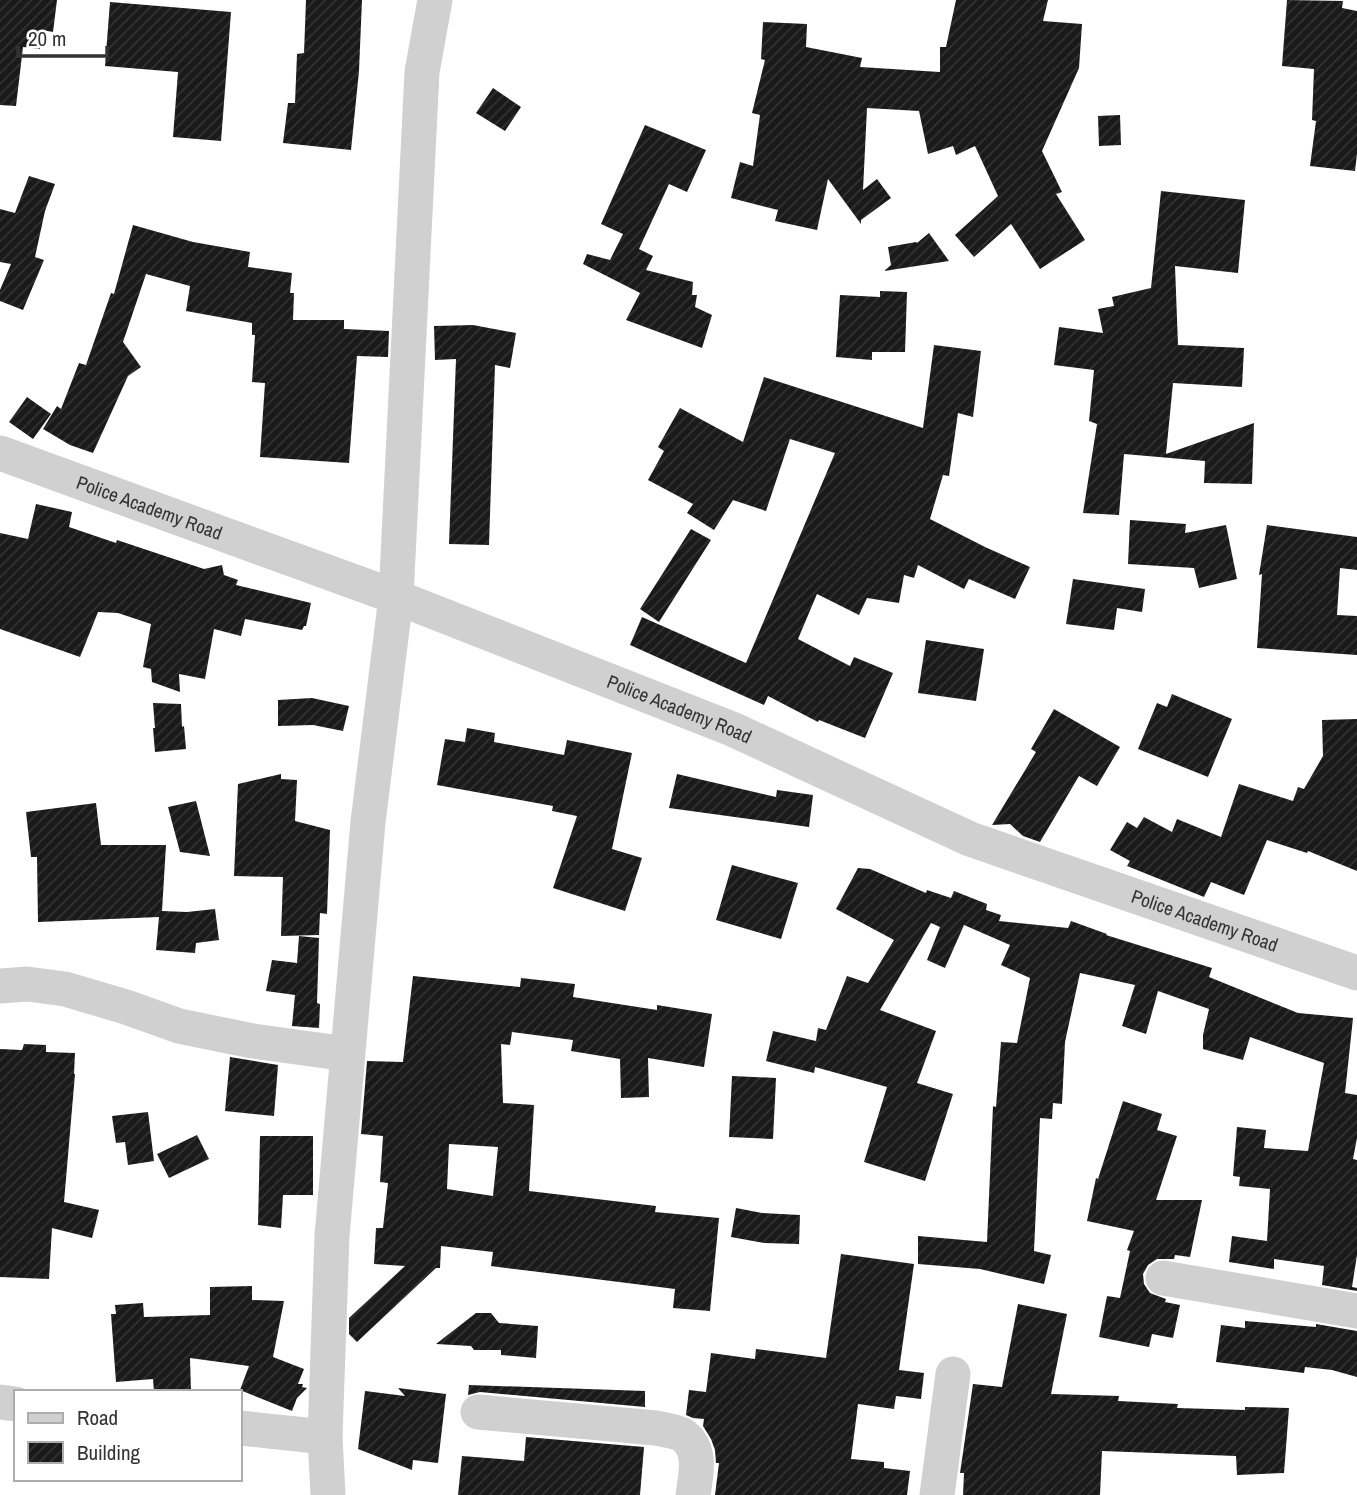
<svg xmlns="http://www.w3.org/2000/svg" width="1357" height="1495" font-family="'Archivo Narrow',sans-serif">
  <defs>
    <pattern id="building-hatch" width="6" height="6" patternUnits="userSpaceOnUse" patternTransform="scale(1.75)"><rect width="6" height="6" fill="#1a1a1a"/><path d="M-1 1l2-2M0 6l6-6M5 7l2-2" fill="none" stroke="#333"/></pattern>
  </defs>
  <rect width="100%" height="100%" fill="#fff"/>
  <path fill="url(#building-hatch)" fill-rule="evenodd" d="M0 0H57L53 32 42 30 40 49 23 47 16 106 0 105Z
    M306 0H362L359 71 351 150 283 143 288 103H295L297 54 304 53Z
    M956 0H1048L1043 21 1082 24 1079 68 1042 151 1062 192 1056 194 1085 240 1040 269 1011 224 974 257 955 235 998 196 975 146 956 155 953 146 928 154 919 111 867 108 863 190 877 179 891 198 861 220V224L828 179 817 230 775 221 778 210 731 198 740 162 753 166 760 115 752 113 765 60 761 59 763 22 807 24 806 47 862 58 860 67 940 72V47H946Z
    M1287 0 1343 1 1342 8 1357 11V154L1355 171 1310 166 1316 121 1312 120 1314 69 1282 66Z
    M110 2 231 12 221 141 173 137 178 72 105 66Z
    M493 88 521 107 505 131 476 113Z
    M1120 115 1121 145 1099 146 1098 116Z
    M645 125 706 150 687 192 669 184 639 249 653 256 646 270 693 282 692 295H697L695 307 712 315 702 348 626 320 640 293 583 264 587 254 610 260 623 234 601 224Z
    M29 176 55 184 45 211 35 257 44 260 23 310 0 301V290L11 264 0 262V209L15 213Z
    M1161 191 1245 200 1238 273 1175 266 1178 345 1244 348 1242 387 1173 383 1166 454 1254 423 1252 484 1204 483 1205 461 1124 454 1119 515 1083 513 1097 424 1089 421 1094 370 1054 365 1059 327 1103 333 1098 309 1114 306 1112 297 1151 288Z
    M133 225 193 242 250 252 248 267 292 273 290 293H294L293 320H344V329L389 331 388 357 357 356 349 463 260 457 265 383 252 382 255 335H252V323L186 311 190 286 146 274 123 342 141 367 128 376 93 453 70 445 43 429 57 406 61 409 79 363 86 365 111 293 114 294Z
    M929 233 949 261 884 271 891 265 888 247 916 242 917 243Z
    M880 291 907 292 905 352H872V360L836 357 840 295 880 297Z
    M473 325 516 333 510 368 495 365 489 545 449 544 456 359 435 360 434 326Z
    M934 345 981 351 973 417 958 413 949 476 943 475 930 519 985 547 1030 567 1015 599 969 579 964 589 918 565 914 578 904 575 899 603 867 598 859 615 817 594 798 639 850 666 854 657 893 673 865 738 819 720 818 722 768 696 764 705 630 645 642 617 746 663 835 453 790 439 766 511 733 500 714 530 687 513 693 504 648 480 664 451 658 447 680 408 743 442 764 377 923 428Z
    M27 397 51 414 33 439 9 422Z
    M36 504 72 512 69 527 116 543 117 540 204 569 222 565 224 575 238 580 236 585 311 603 306 626H304L302 630 245 619 241 636 214 629 205 679 179 674 180 692 152 682 151 669 143 667 151 624 118 613 98 612 80 657 0 629V533L28 539Z
    M1130 520 1186 524 1185 533 1226 525 1237 579 1199 588 1194 568 1128 564Z
    M1267 525 1357 537V570L1340 568 1337 615 1357 616V655L1257 648 1262 574 1259 575Z
    M691 529 711 540 659 622 640 609Z
    M1073 579 1145 589 1142 612 1117 608 1114 630 1066 624Z
    M926 640 984 649 976 701 918 693Z
    M1172 694 1232 719 1208 777 1138 749 1157 703 1167 707Z
    M312 698 349 706 343 731 313 725 278 726V700Z
    M153 703 181 704 182 727 184 726 186 749 155 752 153 728H155Z
    M1054 709 1120 747 1097 786 1079 776 1040 842 1023 836 1010 824 992 825 1036 752 1031 749Z
    M1357 719V871L1308 851 1307 853 1267 840 1244 895 1211 882 1204 897 1127 866 1130 861 1110 850 1127 822 1137 828 1144 817 1172 832 1177 819 1221 837 1239 784 1293 801 1298 787 1304 789 1323 756 1322 720Z
    M467 728 495 733 494 742 564 755 567 740 632 753 612 849 642 858 625 911 553 888 577 816 552 811 553 806 437 785 445 739 465 742Z
    M281 774V779L297 780 295 821 330 830 327 914 320 913 319 935 281 936 283 877 234 876 238 784Z
    M677 774 776 797 777 790 813 795 809 827 669 808Z
    M196 801 210 856 180 852 168 807Z
    M96 803 101 845H166L162 911 187 912 215 909 219 940 196 943 195 953 156 950 159 917 38 922 37 857H31L26 812Z
    M732 865 798 883 781 939 716 920Z
    M858 868 870 869 926 893 927 890 951 898 954 891 987 904 986 910 1001 915 999 921 1068 928 1071 921 1107 934 1106 935 1212 968 1209 977 1298 1013 1353 1018 1345 1093 1357 1095V1138L1353 1159 1357 1160V1255L1352 1287 1357 1288V1291L1322 1285 1324 1266 1274 1259V1269L1229 1262 1232 1236 1267 1241 1270 1189 1239 1186 1240 1177 1233 1176 1237 1127 1266 1130 1264 1148 1308 1151 1324 1063 1250 1037 1243 1060 1203 1049V1035L1209 1009 1158 991 1146 1034 1122 1026 1135 985 1080 973 1065 1042 1062 1104 1053 1103 1052 1119 1040 1118 1034 1251 1051 1255 1044 1284 980 1269 918 1264V1236L987 1242 993 1106 996 1107 1001 1042 1017 1043 1030 978 1001 965 1010 945 964 925 945 968 927 960 940 927 931 923 880 1010 936 1031 917 1083 953 1094 925 1181 864 1162 887 1087 815 1067 814 1073 766 1061 773 1031 816 1041 818 1028 826 1030 847 976 868 983 894 940 836 909Z
    M299 936 319 938 317 1003 320 1004 319 1028 292 1026 295 995 266 991 272 960 297 963Z
    M413 976 520 987 521 978 575 984 573 997 657 1010V1005L712 1014 704 1067 648 1058 649 1097 621 1098 620 1059 571 1051 573 1040 512 1032 510 1045 501 1044 503 1103 534 1105 529 1191 656 1206 655 1212 719 1218 710 1311 673 1308 675 1289 491 1266 493 1252 441 1246 440 1268H436L357 1342 349 1334V1318L405 1266 374 1264 376 1228H383L388 1183 380 1182 383 1136 361 1134 367 1061 403 1062ZM449 1144 498 1147 493 1196 447 1189Z
    M24 1044 46 1045V1052L75 1053 74 1074H75L64 1202 99 1210 92 1238 52 1228 49 1279 0 1277V1049L22 1050Z
    M230 1057 278 1065 274 1116 225 1111Z
    M732 1076 776 1078 773 1139 729 1137Z
    M1123 1101 1162 1114 1157 1130 1177 1136 1156 1200H1202L1190 1257 1175 1255 1174 1259H1157L1148 1265 1143 1274 1144 1284 1150 1293 1166 1299 1165 1302 1180 1305 1173 1338 1152 1334 1149 1347 1099 1337 1107 1296 1120 1298 1130 1251 1127 1250 1134 1231 1087 1221 1096 1178 1098 1179Z
    M148 1112 154 1161 128 1165 125 1142 116 1143 112 1116Z
    M197 1135 209 1159 169 1178 157 1154Z
    M260 1136H313V1195H283L281 1228 258 1225Z
    M736 1208 762 1213 800 1215 799 1244 764 1243 731 1237Z
    M841 1254 914 1264 899 1370 924 1373 921 1399 896 1396 894 1409 858 1404 851 1459 884 1462V1468L910 1471 907 1495H715L719 1463H716L715 1450 711 1439 703 1426 704 1419 693 1418 686 1415 689 1390 706 1392 711 1353 755 1359 756 1349 826 1358Z
    M252 1286V1300L284 1301 273 1357 304 1369 298 1384H303L302 1387 307 1388 297 1398 292 1411 240 1390 249 1366 190 1358 191 1391 154 1392 153 1379 116 1382 111 1314H116L115 1305 143 1303 144 1317 210 1315V1287Z
    M1018 1304 1067 1314 1051 1394 1119 1396 1118 1401 1178 1404 1177 1408 1245 1410V1407L1289 1408 1284 1473 1237 1475 1236 1456 1102 1451 1100 1495H963L964 1473H960L973 1384 1002 1387Z
    M476 1313H491L499 1323 538 1326 536 1358 501 1355V1350H474L471 1346 436 1344Z
    M1245 1321 1316 1327V1324L1357 1331V1377L1332 1370 1305 1367 1304 1373 1216 1362 1221 1325 1245 1328Z
    M469 1385 645 1391V1407L480 1392 468 1395Z
    M398 1388 446 1394 438 1463 413 1460 412 1470 358 1449 365 1391 405 1396Z
    M526 1437 644 1447 640 1495H458L462 1456 524 1461Z"/>
  <g fill="none" stroke-linecap="round" stroke-linejoin="round">
    <g stroke="#d0d0d0" stroke-width="35">
      <path id="s1" d="M0 453 396 597 732 729 970 839 1357 973"/>
      <path d="M0 986 27 984 65 989 126 1007 179 1026 253 1041 347 1054"/>
      <path d="M1163 1278 1357 1311"/>
      <path d="M0 1402 16 1404"/>
      <path d="M478 1412 656 1428C664 1430 677 1431 684 1436 702 1450 696 1475 693 1495"/>
      <path d="M240 1428 325 1437"/>
      <path d="M328 1495 325 1437 332 1236 368 822 396 597 422 72 435 0"/>
      <path d="M937 1495 953 1374"/>
    </g>
  </g>
  <g text-anchor="middle" stroke-width="7" stroke-linejoin="round" paint-order="stroke">
    <g font-size="19" fill="#333" stroke="#fff">
      <text dy="7" stroke="none"><textPath href="#s1" startOffset="159">Police Academy Road</textPath></text>
      <text dy="7" stroke="none"><textPath href="#s1" startOffset="726">Police Academy Road</textPath></text>
      <text dy="7" stroke="none"><textPath href="#s1" startOffset="1293">Police Academy Road</textPath></text>
    </g>
  </g>
  <rect x="14" y="1390" width="228" height="91" fill="#ffffff" stroke="#adadad" stroke-width="2"/>
  <rect x="28" y="1413" width="35" height="10" fill="#d0d0d0" stroke="#adadad" stroke-width="2"/>
  <text x="77" y="1425" font-size="21" fill="#333333">Road</text>
  <rect x="28" y="1442" width="35" height="21" fill="url(#building-hatch)" stroke="#adadad" stroke-width="2"/>
  <text x="77" y="1460" font-size="21" fill="#333333">Building</text>
  <path d="M18 46v10h89v-10" fill="none" stroke="#333333" stroke-width="3.5"/>
  <text x="28" y="46" font-size="21" fill="#333333" stroke="#ffffff" stroke-width="5" paint-order="stroke">20 m</text>
</svg>
